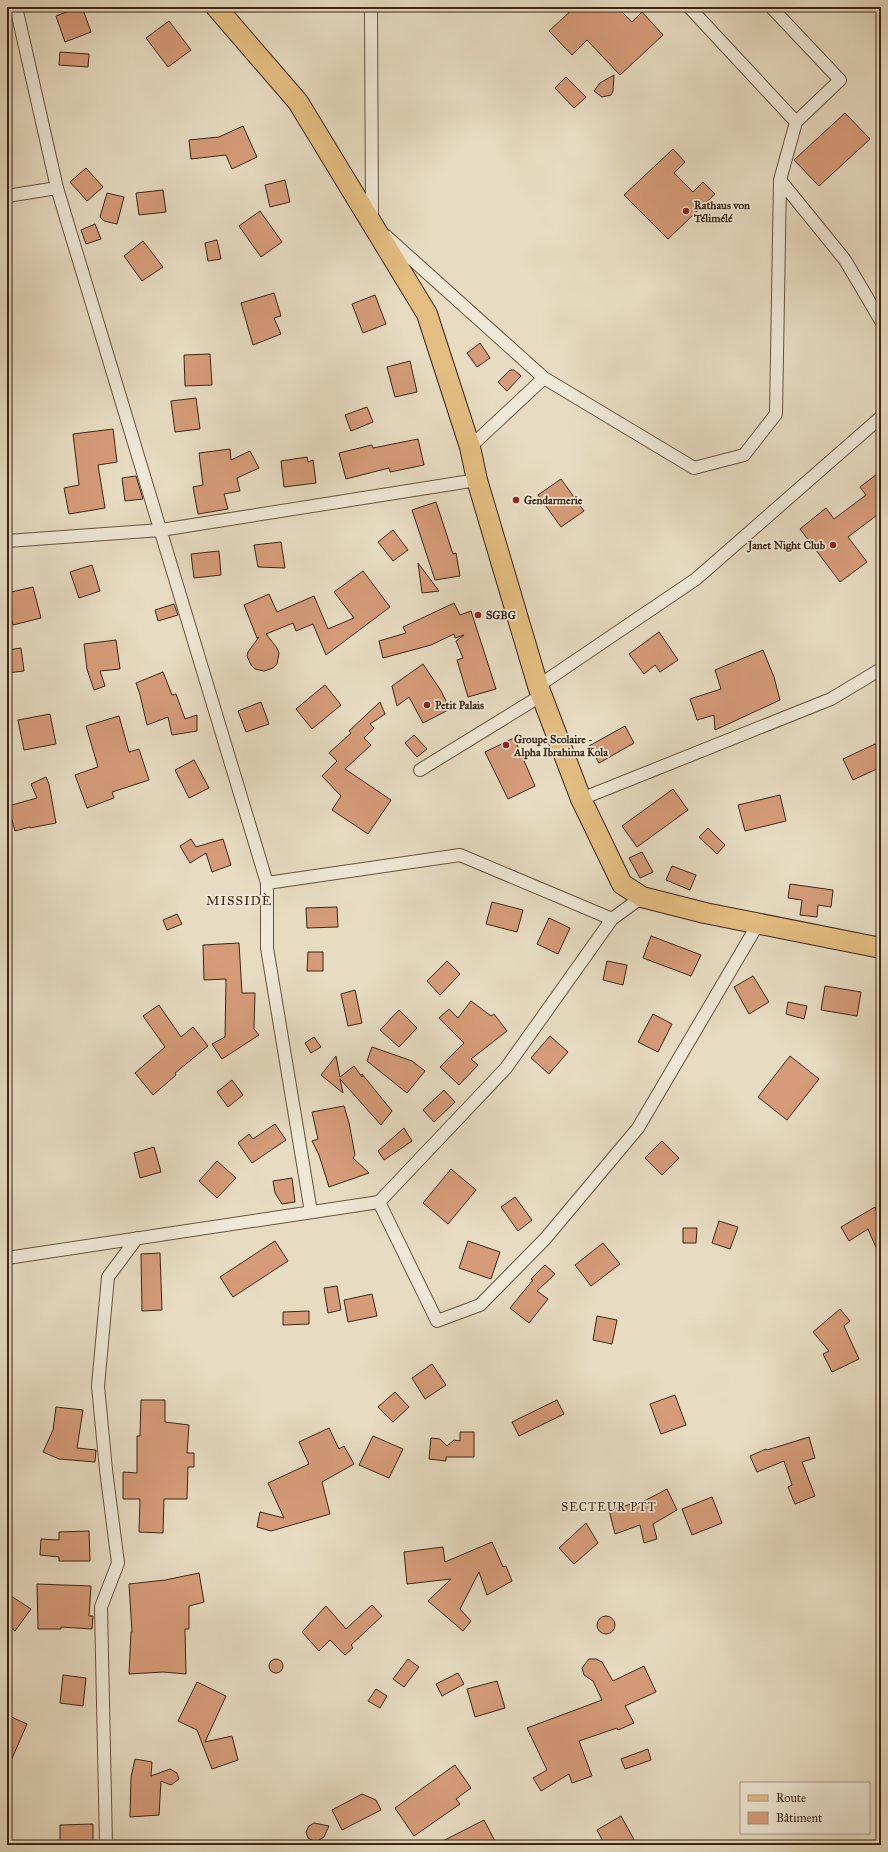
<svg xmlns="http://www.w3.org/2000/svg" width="888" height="1852" font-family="'IM FELL Great Primer',serif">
  <rect width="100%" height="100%" fill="#e7dcc2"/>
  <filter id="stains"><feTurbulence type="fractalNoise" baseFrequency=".005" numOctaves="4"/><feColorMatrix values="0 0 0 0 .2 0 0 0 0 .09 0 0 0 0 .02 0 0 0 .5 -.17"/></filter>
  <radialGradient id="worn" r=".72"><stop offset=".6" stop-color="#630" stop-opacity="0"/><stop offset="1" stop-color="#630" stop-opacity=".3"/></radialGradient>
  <path fill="#d69c79" stroke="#3c2515" d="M80 7H82L91 32 65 42 56 16Z
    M575 7H617L632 22 642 12 663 35 620 75 587 40 572 55 549 31Z
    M169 21 191 50 168 67 146 38Z
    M60 52 89 54 88 67 59 65Z
    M614 75 613 91 611 95 602 97 594 91 600 83Z
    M566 77 586 97 574 108 555 88Z
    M845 113 870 139 819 186 794 160Z
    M243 126 257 157 232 169 226 155 191 159 189 140 219 137Z
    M673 149 685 162 674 173 693 192 703 182 715 194 668 239 624 195Z
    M86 168 103 187 87 201 70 182Z
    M285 180 290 202 270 207 265 185Z
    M163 190 166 212 139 215 136 193Z
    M107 193 124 197 117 224 104 221 100 217Z
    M260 211 282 242 261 257 239 226Z
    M95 224 101 239 86 244 81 230Z
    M217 240 221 259 208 261 205 243Z
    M143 241 163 267 142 281 124 256Z
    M274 293 281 316 274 318 281 334 253 345 241 303Z
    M375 295 386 324 363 333 352 304Z
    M480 343 490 358 477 367 467 353Z
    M210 354 212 385 185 386 184 355Z
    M410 361 417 392 395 397 387 367Z
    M510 370H514L521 376 507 391 498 382Z
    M196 398 200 429 175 432 171 401Z
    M367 407 373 422 351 431 345 415Z
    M113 429 117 462 98 465 105 508 69 514 64 488 79 485 73 434Z
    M418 439 424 465 390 472 389 468 346 479 339 453 372 445 373 448Z
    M230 449 231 460 250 451 259 468 237 478 240 491 224 494 228 509 198 514 193 487 203 485 199 453Z
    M307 457 308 462 313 460 316 483 284 487 281 461Z
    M881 471V512L848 537 867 562 840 582 800 529 826 508 834 519 866 495 860 487Z
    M136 476 143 499 125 501 122 478Z
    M561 479 584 511 561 527 538 495Z
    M436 502 453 554 456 553 460 576 435 580 412 510Z
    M393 530 408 550 393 561 378 542Z
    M281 542 285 568 258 567 254 545Z
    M219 551 221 575 194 578 191 554Z
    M418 563 439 591 422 593Z
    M92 565 100 591 79 598 70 572Z
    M363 571 390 607 326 655 313 624 296 631 293 623 266 634 277 648 279 653 277 664 273 668 264 671 255 669 251 665 247 656 248 652 259 637 257 638 244 605 269 594 277 612 314 596 328 629 354 618 334 592Z
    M33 587 41 618 13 625 7 601V593Z
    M454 603 460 615 471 611 496 689 468 697 457 660 463 658 456 641 464 635 455 638 454 634 431 645 383 658 379 641 406 633 403 627Z
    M174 604 178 615 158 621 155 610Z
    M659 632 678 660 660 672 655 665 644 674 629 654Z
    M116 640 120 669 100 671 105 686 94 690 87 669 84 644Z
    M21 648 24 671 7 673V650Z
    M763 650 774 677 780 700 715 730 714 715 697 720 690 699 721 689 715 670Z
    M423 664 441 691 450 709 423 723 409 697 397 706 392 686Z
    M163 672 172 695 176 694 185 719 197 715V731L172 735 168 717 147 725 140 695 136 683Z
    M325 685 341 705 312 729 296 709Z
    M261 702 269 724 246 732 238 711Z
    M380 702 385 714 370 724 374 728 364 738 371 745 345 769 391 800 368 834 332 810 341 796 322 776 337 761 329 753 351 733 349 731Z
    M50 714 56 744 24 750 18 720Z
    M119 716 129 752 139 749 149 780 112 792 114 798 87 808 75 775 98 767 86 726Z
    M625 726 634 743 599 763 589 746Z
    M414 735 427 749 417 757 405 743Z
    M514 738 535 786 508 799 485 752Z
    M875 744 881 756V767L853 780 843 759Z
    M194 760 209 788 189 798 175 770Z
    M46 777 49 784 56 823 30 828V827L15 831 8 806 37 798 31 784Z
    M673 789 688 810 637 847 622 826Z
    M780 795 786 821 745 831 738 805Z
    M708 828 725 845 717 854 699 837Z
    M191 839 196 847 223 839 231 865 212 872 206 853 190 863 180 846Z
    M642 852 653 872 640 878 629 858Z
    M672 866 696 875 690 890 666 880Z
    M790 884 833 890 831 907 818 905 817 917 800 915 802 900 788 898Z
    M492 902 523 910 517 932 486 924Z
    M337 907 338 927 307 928 306 908Z
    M177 914 182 924 167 930 163 920Z
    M549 918 570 928 558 954 537 944Z
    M651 936 701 955 691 976 643 958Z
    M239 943 242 993H255L254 1029 259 1035 222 1059 212 1044 225 1037 226 979 204 980 203 945Z
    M308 952H323V971H307Z
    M447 961 460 974 440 995 427 981Z
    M607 961 627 965 623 985 603 980Z
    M753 976 769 1002 749 1014 734 987Z
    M825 986 861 992 857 1016 821 1010Z
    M355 990 362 1023 348 1026 341 994Z
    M471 1001 491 1016 494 1014 507 1031 471 1059 478 1065 459 1085 440 1067 464 1043 439 1018 449 1009 458 1018Z
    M788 1002 807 1006 804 1019 786 1014Z
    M159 1005 181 1037 193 1027 208 1046 175 1073 176 1075 153 1095 135 1073 165 1047 143 1016Z
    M399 1010 417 1028 399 1047 380 1030Z
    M653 1014 672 1024 658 1052 638 1042Z
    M550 1036 568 1052 549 1074 531 1058Z
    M314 1037 321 1047 311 1053 305 1043Z
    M372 1047 412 1061 425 1071 407 1093 367 1061Z
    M336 1056 340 1077 354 1066 362 1077V1074L392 1111 381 1125 340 1079 343 1093 321 1075Z
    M790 1056 819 1079 787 1120 758 1097Z
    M232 1080 243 1095 228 1107 217 1092Z
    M444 1090 455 1102 434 1122 423 1110Z
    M344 1106 349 1123 355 1155 353 1158 369 1173 329 1187 319 1155 312 1141 318 1139 312 1112Z
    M275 1124 286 1140 252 1163 238 1143 249 1134 253 1139Z
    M404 1128 412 1141 384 1160 378 1151Z
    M662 1141 679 1158 662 1175 645 1158Z
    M154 1147 161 1172 140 1178 134 1153Z
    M217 1161 236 1178 217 1198 199 1181Z
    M451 1169 476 1190 448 1224 423 1203Z
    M292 1178 295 1202 282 1204 275 1193 273 1181Z
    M515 1197 532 1220 518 1231 501 1207Z
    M875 1207 878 1214 881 1212V1259L868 1229 849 1241 841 1227Z
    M719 1221 738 1227 730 1249 712 1243Z
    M683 1228H697L696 1243H683Z
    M275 1241 288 1261 233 1297 220 1277Z
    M468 1241 500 1252 491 1279 459 1268Z
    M603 1243 620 1264 591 1286 575 1265Z
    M160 1253 162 1310 142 1311 141 1254Z
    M545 1265 555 1274 537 1291 548 1299 529 1323 510 1308 533 1280 531 1279Z
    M337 1286 341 1310 328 1313 324 1288Z
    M372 1294 377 1316 348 1322 344 1300Z
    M840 1309 850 1321 844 1326 859 1359 832 1372 823 1354 829 1351 813 1332Z
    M309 1311V1324L283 1325V1312Z
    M597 1316 617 1320 612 1344 593 1340Z
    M432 1364 446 1385 425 1399 412 1378Z
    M395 1392 409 1407 393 1422 378 1407Z
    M675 1395 686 1425 661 1434 650 1404Z
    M141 1400H165V1422L189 1425 187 1453H194V1467H188L187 1499H164L163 1533 139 1532 140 1499H123V1472L137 1473V1436H140Z
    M557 1400 564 1414 519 1436 512 1422Z
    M56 1407 83 1410 77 1448 96 1450 95 1462 59 1459 43 1452 53 1430Z
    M329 1428 339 1449 344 1446 354 1464 322 1482 330 1514 271 1531 257 1527 260 1512 284 1518 268 1483 309 1464 299 1442Z
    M460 1432H474V1457H446V1461L429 1459 431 1438 440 1439 447 1446 454 1440 460 1441Z
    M373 1436 403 1449 389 1478 359 1465Z
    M809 1437 815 1458 802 1462 815 1496 795 1504 788 1487 792 1485 784 1461 757 1472 750 1456 766 1449 767 1450Z
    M667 1489 677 1510 653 1524 657 1539 644 1543 640 1525 615 1534 609 1510 632 1504 633 1507Z
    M712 1497 722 1523 692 1535 682 1509Z
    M586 1523 598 1543 574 1564 559 1548Z
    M89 1531 90 1561H59V1557L40 1555 41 1539 59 1540V1532Z
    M492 1542 503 1567 506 1566 512 1581 487 1595 479 1572 460 1609 471 1621 463 1631 428 1601 451 1579 407 1584 404 1552 443 1547 445 1562Z
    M199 1573 204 1602 189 1606V1629H185L186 1674 163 1672 129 1674 131 1632H132L129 1584 165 1580Z
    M37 1584 91 1586 89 1616H93L92 1629 61 1627V1629H38Z
    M11 1596 31 1609 15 1631 7 1625V1602Z
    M372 1605 382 1616 351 1645 353 1648 345 1655 330 1640 319 1651 302 1632 326 1606 346 1629Z
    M597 1625a9 9 0 1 1 18 0a9 9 0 1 1-18 0Z
    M408 1659 419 1667 404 1687 393 1679Z
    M589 1659H596L602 1662 613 1681 644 1666 656 1692 625 1706 634 1723 618 1730 617 1728 579 1741 592 1776 572 1783 569 1774 541 1791 533 1778 547 1770 527 1728 602 1700 593 1681 584 1675 582 1668Z
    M269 1666a7 7 0 1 1 14 0a7 7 0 1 1-14 0Z
    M458 1673 464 1684 442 1696 436 1684Z
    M63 1675 86 1678 83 1706 60 1703Z
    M497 1681 505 1708 475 1717 467 1689Z
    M197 1682 226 1696 205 1742 232 1736 238 1760 212 1769 197 1730 178 1721Z
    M376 1689 387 1696 380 1708 368 1701Z
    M7 1715 27 1724 7 1770Z
    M648 1749 651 1760 625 1769 621 1759Z
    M135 1759 152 1762 151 1776 170 1769 177 1773 179 1779 171 1785 161 1781 159 1815 130 1817 131 1777Z
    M455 1765 471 1788 456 1799 460 1804 414 1836 395 1808Z
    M362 1794 376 1800 381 1810 342 1830 332 1810Z
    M621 1816 637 1845H605L597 1830Z
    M484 1820 497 1845H435Z
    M314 1823 329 1826 324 1837 316 1842 308 1838 306 1832 309 1826Z
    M93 1824V1845H60V1825Z"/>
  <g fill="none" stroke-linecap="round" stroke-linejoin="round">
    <g stroke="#675340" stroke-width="14">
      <path id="minor" d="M16 7 57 188 267 883 460 855 612 919
        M371 7 372 220
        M689 7 796 122
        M780 180 845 260 881 321
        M7 196 57 188
        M386 236 544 378
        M470 447 544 378 694 468 744 455 776 414 780 180 796 122 840 80 771 7
        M7 541 161 530 477 480
        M538 686 696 579 881 417
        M420 770 542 695
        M581 799 831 699 881 669
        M267 883V948L311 1212
        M379 1202 437 1321 480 1305 545 1239 638 1128 758 924
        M7 1258 379 1202 506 1068 612 919 642 897
        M106 1845 101 1607 118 1563 106 1470 98 1386 108 1277 137 1238"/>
    </g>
    <g stroke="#3c2515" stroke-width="22">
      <path id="primary" d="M216 7 298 102 427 314 470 447 477 480 538 686 581 799 622 884 642 897 705 913 881 948"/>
    </g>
    <use href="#minor" stroke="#efe8d7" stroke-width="12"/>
    <use href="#primary" stroke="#e4be81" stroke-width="20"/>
  </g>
  <g fill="#8f2418" stroke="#efe8d7" stroke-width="1.5">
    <circle cx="686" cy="211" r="4"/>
    <circle cx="516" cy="500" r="4"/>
    <circle cx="833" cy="545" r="4"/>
    <circle cx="478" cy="615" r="4"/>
    <circle cx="427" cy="705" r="4"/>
    <circle cx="506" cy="745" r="4"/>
  </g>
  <g text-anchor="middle" stroke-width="3.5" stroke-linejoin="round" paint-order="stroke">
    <g font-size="11" font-weight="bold" fill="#3c2515" stroke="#efe8d7" text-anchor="start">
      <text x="694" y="209">Rathaus von<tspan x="694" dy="13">Télimélé</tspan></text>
      <text x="524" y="504">Gendarmerie</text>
      <text x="825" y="549" text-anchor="end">Janet Night Club</text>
      <text x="486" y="619">SGBG</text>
      <text x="435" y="709">Petit Palais</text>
      <text x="514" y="743">Groupe Scolaire -<tspan x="514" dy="13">Alpha Ibrahima Kola</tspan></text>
    </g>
    <g font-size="12" letter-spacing="1" fill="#3c2515" stroke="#efe8d7">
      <text x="609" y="1511">SECTEUR PTT</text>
    </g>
    <g font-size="13" letter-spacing="1" fill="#3c2515" stroke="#efe8d7">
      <text x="239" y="905">MISSIDÈ</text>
    </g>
  </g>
  <rect width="888" height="1852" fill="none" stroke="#e7dcc2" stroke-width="24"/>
  <rect x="8" y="8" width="872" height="1836" fill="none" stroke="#3c2515" stroke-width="2"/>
  <rect x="12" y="12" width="864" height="1828" fill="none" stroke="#3c2515"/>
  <rect x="740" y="1782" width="130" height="52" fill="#efe8d7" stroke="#a79a89"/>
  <rect x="748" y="1795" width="20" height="6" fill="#e4be81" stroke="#a79a89"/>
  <text x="776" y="1802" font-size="12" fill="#3c2515">Route</text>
  <rect x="748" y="1812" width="20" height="12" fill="#d69c79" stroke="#a79a89"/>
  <text x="776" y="1822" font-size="12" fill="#3c2515">Bâtiment</text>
  <rect width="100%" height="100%" filter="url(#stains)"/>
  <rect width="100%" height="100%" fill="url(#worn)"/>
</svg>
